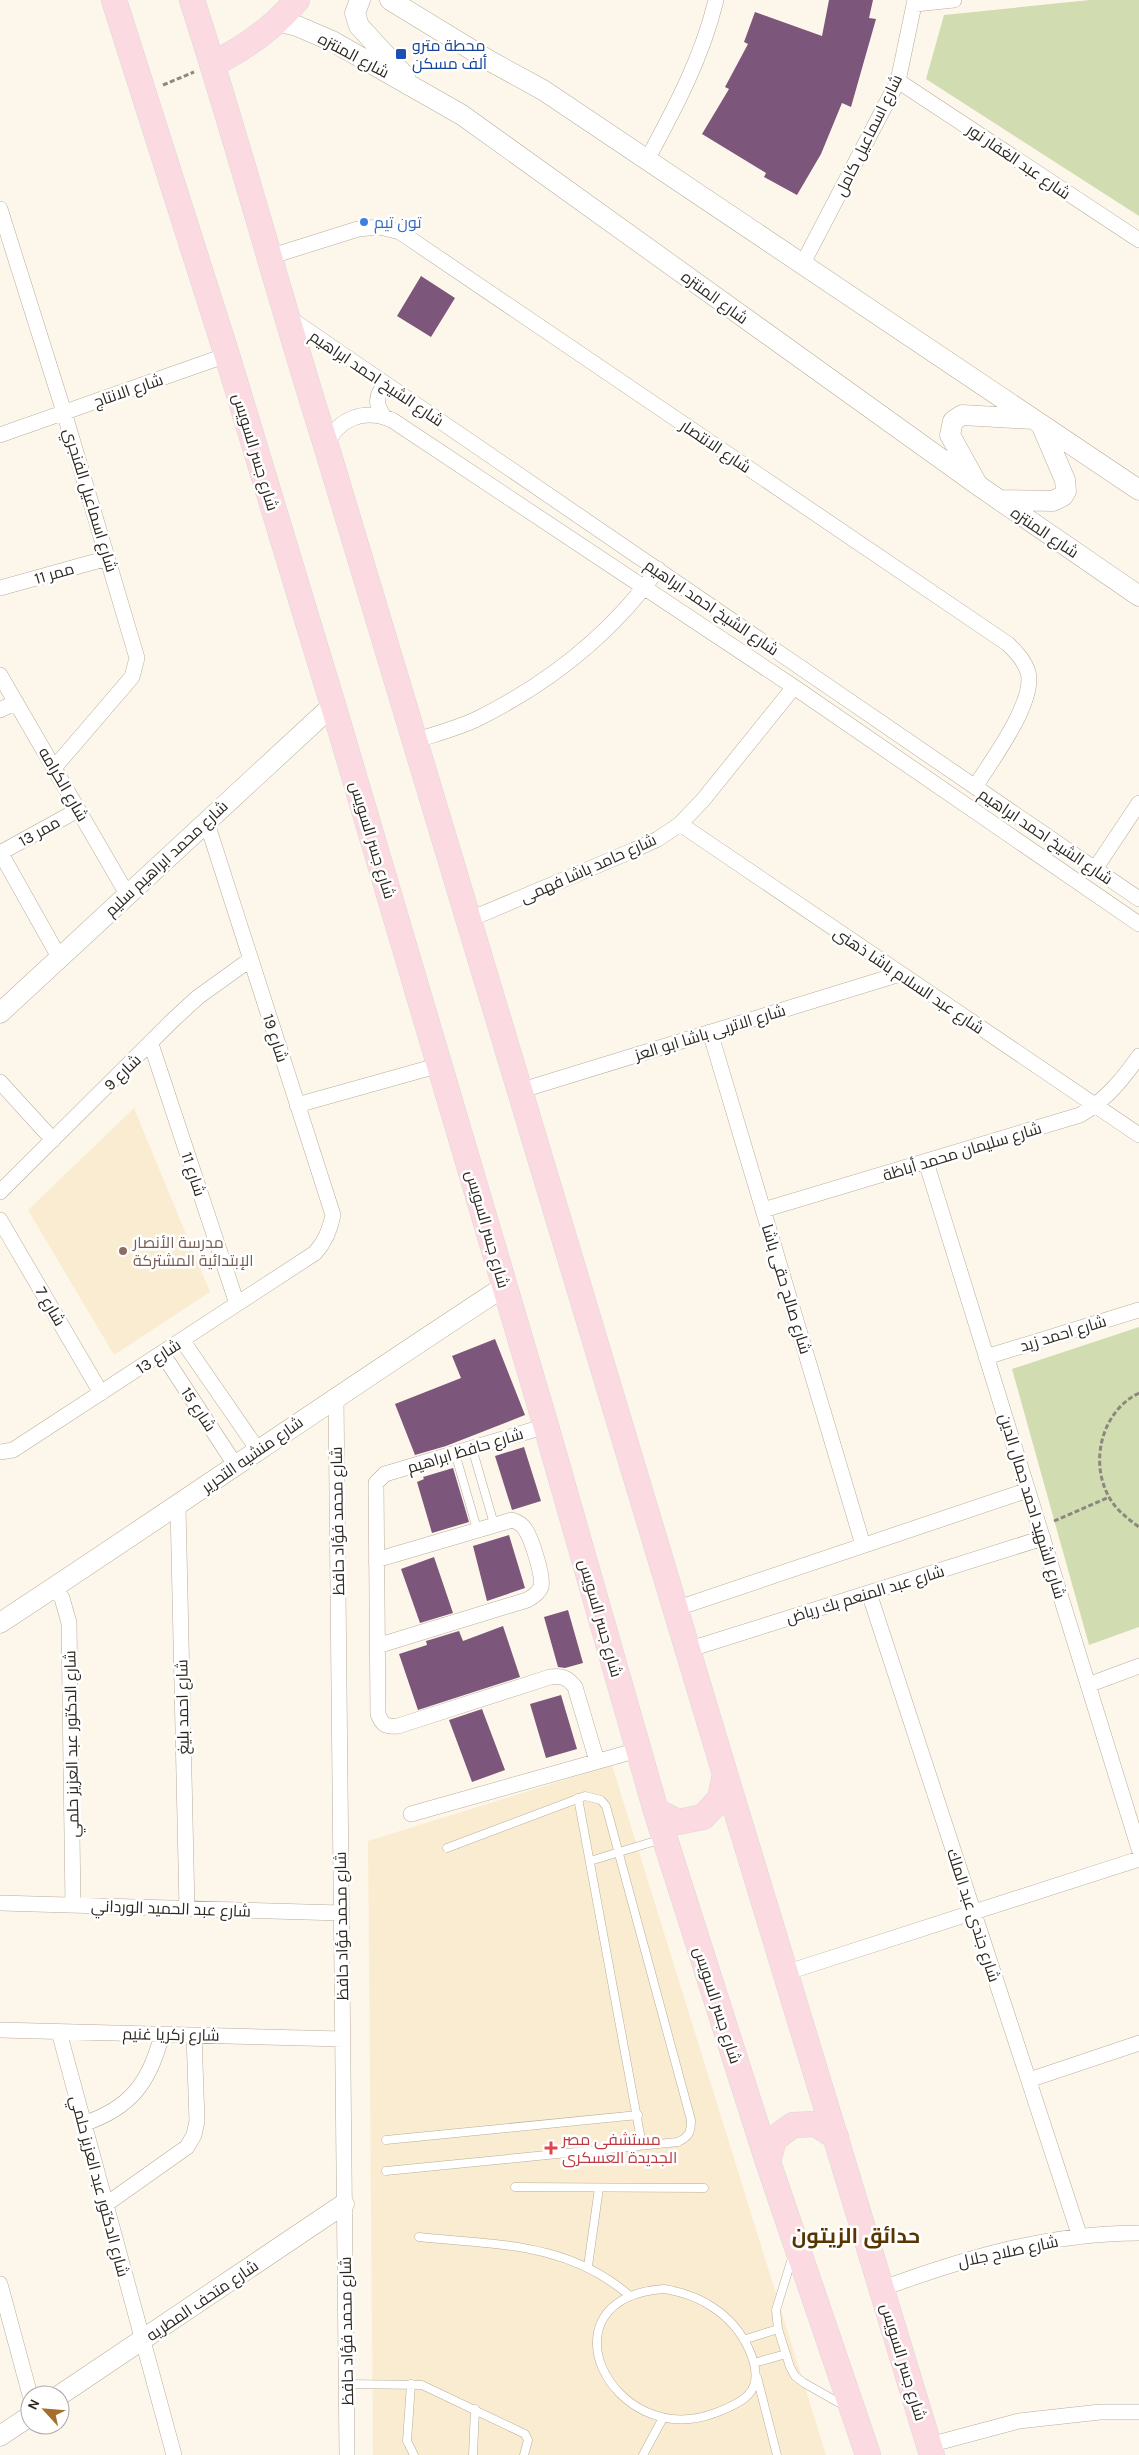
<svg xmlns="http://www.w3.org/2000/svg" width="1139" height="2455" font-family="Karla,Cairo,sans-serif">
  <rect width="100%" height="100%" fill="#fdf7eb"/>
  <path fill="#faecd1" d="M134 1108 210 1292 114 1355 28 1210Z
    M612 1765 826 2455H373L368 1841Z"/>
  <path fill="#d1ddb1" d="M1090 0H1139V216L926 79 944 15Z
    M1139 1327V1627L1089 1645 1012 1369Z"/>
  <path fill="#7d567b" d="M829 0H873L869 18 876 19 851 107 842 103 821 154 797 195 764 177 766 173 702 134 729 89 725 87 748 44 744 42 755 12 822 36Z
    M421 276 455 298 431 337 397 316Z
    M495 1339 525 1415 446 1446 415 1455 395 1404 461 1378 452 1356Z
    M524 1447 541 1501 512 1510 495 1456Z
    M453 1468 469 1522 432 1533 417 1482 424 1479 423 1477Z
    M509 1535 525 1588 487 1601 473 1546Z
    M434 1557 453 1613 420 1623 401 1569Z
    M568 1610 583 1663 565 1668 558 1667 544 1617Z
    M503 1626 520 1677 418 1710 399 1654 427 1645 426 1641 459 1631 463 1641Z
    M561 1695 577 1749 546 1758 530 1704Z
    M482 1709 505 1770 472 1782 449 1720Z"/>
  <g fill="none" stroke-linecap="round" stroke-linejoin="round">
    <g stroke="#b7ad9b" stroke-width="9">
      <path id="service" d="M472 1448 494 1524
        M455 1453 477 1529
        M578 1798 642 2145
        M590 1861 662 1839
        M386 2140 638 2115
        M386 2171 678 2142C689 2137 691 2132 691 2120L606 1806 601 1800 585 1796 447 1848
        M515 2187 704 2188
        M419 2237C496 2245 568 2242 630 2296
        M793 2255 776 2310 778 2329 790 2367 795 2376 804 2383 843 2405
        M588 2266 599 2188
        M664 2289C704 2295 738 2318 752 2357 764 2391 745 2402 715 2413 611 2452 537 2298 664 2289Z
        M746 2339 778 2329
        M754 2363 786 2354
        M757 2377 777 2455
        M346 2384 422 2385 525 2434 528 2440 524 2455
        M411 2384 407 2441 414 2455
        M473 2455 475 2409
        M643 2455 663 2418"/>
    </g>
    <g stroke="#b7ad9b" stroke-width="16">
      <path id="minor" d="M915 4 954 0
        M898 81 1139 240
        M647 160C675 108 702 58 716 0
        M0 209 64 412 137 658 132 677 54 768
        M269 257 358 229 380 227 400 232 1008 644C1016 652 1024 660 1028 672 1036 702 991 761 975 787
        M803 263 898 81 915 0
        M288 317 1139 899
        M383 415C375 404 376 394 386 384
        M0 435 227 355
        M326 445C339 418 364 408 392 420L794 687 1139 924
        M0 588 108 558
        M0 675 127 894
        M0 710 16 702
        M414 741C435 734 459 728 479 718 549 683 612 633 658 569
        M680 824 1139 1135
        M0 852 59 957
        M0 853 78 810
        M1095 869 1139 803
        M468 920 634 850 658 839 680 824 703 800 794 687
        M710 1032 863 1545
        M151 1044 237 1304
        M0 1082 53 1140
        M519 1091 900 974
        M297 1105 440 1065
        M926 1162 1139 1849
        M0 1192 173 1020 198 997 251 959
        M763 1210 1080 1115C1106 1100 1122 1080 1139 1056
        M0 1220 101 1393
        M182 1340 258 1450
        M162 1353 236 1466
        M986 1357 1139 1310
        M336 1397 347 2455
        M546 1426 385 1474 376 1483 378 1714C382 1725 386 1727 398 1726L550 1677C562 1675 568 1678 575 1687L597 1761
        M0 1452 13 1450 315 1253C325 1242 330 1231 333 1215L206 820
        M178 1506 187 1909
        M376 1560 512 1520C518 1522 522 1524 525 1529 531 1537 544 1577 541 1587 538 1594 533 1597 527 1600L377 1646
        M54 1588 62 1598 69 1623 73 1905
        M869 1593 1080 2237
        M675 1609 1028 1490
        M687 1650 1043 1538
        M1088 1685 1139 1666
        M411 1814 638 1750
        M0 1903 341 1913
        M785 1973 1139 1859
        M0 2030 343 2039
        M59 2032 174 2455
        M1029 2080 1139 2043
        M83 2124C131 2108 150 2082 162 2034
        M105 2205 187 2147 194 2135 197 2121 194 2035
        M0 2284 30 2395
        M881 2289C965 2258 1049 2233 1139 2233
        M929 2445 1019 2421 1100 2412H1139"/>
    </g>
    <g stroke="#b7ad9b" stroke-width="21">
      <path id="tertiary" d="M360 0 355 13 359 26 405 76
        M390 0 490 61 543 90 1139 490
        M278 21 297 26 332 41 462 115 979 486 1139 596
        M976 482 950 435 953 421 962 415 1033 419
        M999 500 1053 501 1063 496 1066 491 1065 480 1041 424
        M0 1013 333 705
        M0 1623C169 1512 335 1397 505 1286
        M60 2395 344 2204
        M0 2436 30 2416"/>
    </g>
    <g stroke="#d9d8d7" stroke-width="26">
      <path id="primary" d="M114 0 227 355 333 705 546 1426 656 1811 768 2162 868 2455
        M192 0C240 148 279 297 326 445L725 1774 932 2455
        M213 64C245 48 274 28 297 0
        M656 1811 678 1822 703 1817 720 1799 725 1774
        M768 2162 774 2139 793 2125 816 2124 836 2137"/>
    </g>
    <path stroke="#8d887f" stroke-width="3" stroke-dasharray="5 2.5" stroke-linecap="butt" d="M163 85 194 72
      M1139 1393C1102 1411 1089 1461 1109 1497 1116 1510 1127 1518 1139 1527
      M1054 1521 1109 1497"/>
    <use href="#service" stroke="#fff" stroke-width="8"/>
    <use href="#minor" stroke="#fff" stroke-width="15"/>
    <use href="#tertiary" stroke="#fff" stroke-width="20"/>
    <use href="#primary" stroke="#fcdae2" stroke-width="25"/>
  </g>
  <rect fill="#1a4fb4" stroke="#fff" stroke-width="2" x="395" y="48" width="12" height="12" rx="2.5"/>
  <circle fill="#3f7fe0" stroke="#fff" stroke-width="2" cx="364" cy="222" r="5"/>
  <circle fill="#8d6e63" stroke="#fff" stroke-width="2" cx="123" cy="1251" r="5"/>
  <path fill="#e0444e" stroke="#fff" stroke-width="2" d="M548.5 2140.5h5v5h5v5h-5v5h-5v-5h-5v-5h5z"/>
  <g text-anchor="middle" stroke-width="5" stroke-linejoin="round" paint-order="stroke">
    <g font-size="16" fill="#164399" stroke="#fff" text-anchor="start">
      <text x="412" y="51">محطة مترو<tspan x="412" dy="18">ألف مسكن</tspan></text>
    </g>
    <g font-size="16" fill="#2d2922" stroke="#fff">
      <text transform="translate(354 55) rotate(28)" y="6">شارع المنتزه</text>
      <text transform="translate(868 135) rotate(-64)" y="6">شارع اسماعيل كامل</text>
      <text transform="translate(1019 161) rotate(34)" y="6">شارع عبد الغفار نور</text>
      <text transform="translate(715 297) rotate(36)" y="6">شارع المنتزه</text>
      <text transform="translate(377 378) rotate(34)" y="6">شارع الشيخ احمد ابراهيم</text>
      <text transform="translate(128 390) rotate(-19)" y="6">شارع الانتاج</text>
      <text transform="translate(716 446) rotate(34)" y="6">شارع الانتصار</text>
      <text transform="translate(256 452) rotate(73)" y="6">شارع جسر السويس</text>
      <text transform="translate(91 500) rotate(73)" y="6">شارع اسماعيل الفنجري</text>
      <text transform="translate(1045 532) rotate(34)" y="6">شارع المنتزه</text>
      <text transform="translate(54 573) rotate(-16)" y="6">ممر 11</text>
      <text transform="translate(712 607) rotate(34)" y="6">شارع الشيخ احمد ابراهيم</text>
      <text transform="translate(64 784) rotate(60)" y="6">شارع الكرامه</text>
      <text transform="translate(39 831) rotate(-29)" y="6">ممر 13</text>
      <text transform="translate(1046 836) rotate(34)" y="6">شارع الشيخ احمد ابراهيم</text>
      <text transform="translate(373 840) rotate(73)" y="6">شارع جسر السويس</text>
      <text transform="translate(166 858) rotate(-43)" y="6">شارع محمد ابراهيم سليم</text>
      <text transform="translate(588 868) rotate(-24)" y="6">شارع حامد باشا فهمى</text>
      <text transform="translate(909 980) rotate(34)" y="6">شارع عبد السلام باشا ذهنى</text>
      <text transform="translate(710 1032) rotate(-17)" y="6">شارع الاتربى باشا ابو العز</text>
      <text transform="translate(276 1038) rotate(72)" y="6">شارع 19</text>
      <text transform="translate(122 1072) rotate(-44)" y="6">شارع 9</text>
      <text transform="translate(962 1151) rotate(-17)" y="6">شارع سليمان محمد أباظة</text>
      <text transform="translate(194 1174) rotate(72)" y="6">شارع 11</text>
      <text transform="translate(488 1229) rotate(74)" y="6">شارع جسر السويس</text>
      <text transform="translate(787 1289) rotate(73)" y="6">شارع صالح حقى باشا</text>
      <text transform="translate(51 1306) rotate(60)" y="6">شارع 7</text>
      <text transform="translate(1063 1333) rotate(-17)" y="6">شارع احمد زيد</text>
      <text transform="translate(158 1356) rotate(-33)" y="6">شارع 13</text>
      <text transform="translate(199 1409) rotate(57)" y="6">شارع 15</text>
      <text transform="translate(465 1450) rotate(-17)" y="6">شارع حافظ ابراهيم</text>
      <text transform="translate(252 1454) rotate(-35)" y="6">شارع منشيه التحرير</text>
      <text transform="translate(1033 1506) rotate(73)" y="6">شارع الشهيد احمد جمال الدين</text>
      <text transform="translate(337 1521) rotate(-91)" y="6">شارع محمد فؤاد حافظ</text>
      <text transform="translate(865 1594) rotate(-17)" y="6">شارع عبد المنعم بك رياض</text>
      <text transform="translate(601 1618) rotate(74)" y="6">شارع جسر السويس</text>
      <text transform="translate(182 1707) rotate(-91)" y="6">شارع احمد بليغ</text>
      <text transform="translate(71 1744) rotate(-91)" y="6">شارع الدكتور عبد العزيز حلمي</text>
      <text transform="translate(171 1908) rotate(2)" y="6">شارع عبد الحميد الورداني</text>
      <text transform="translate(974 1915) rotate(72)" y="6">شارع جندى عبد الملك</text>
      <text transform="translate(341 1926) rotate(-91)" y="6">شارع محمد فؤاد حافظ</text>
      <text transform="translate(718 2005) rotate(72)" y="6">شارع جسر السويس</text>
      <text transform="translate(171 2034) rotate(1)" y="6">شارع زكريا غنيم</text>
      <text transform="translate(100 2186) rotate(75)" y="6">شارع الدكتور عبد العزيز حلمي</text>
      <text transform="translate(1008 2251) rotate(-12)" y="6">شارع صلاح جلال</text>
      <text transform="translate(202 2300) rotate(-34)" y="6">شارع متحف المطريه</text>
      <text transform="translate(346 2331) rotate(-91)" y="6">شارع محمد فؤاد حافظ</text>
      <text transform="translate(904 2362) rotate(73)" y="6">شارع جسر السويس</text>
    </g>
    <g font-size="16" fill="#366cbe" stroke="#fff" text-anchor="start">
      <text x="374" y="228">تون تيم</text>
    </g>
    <g font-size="16" fill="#785e54" stroke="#fff" text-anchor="start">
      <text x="133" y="1248">مدرسة الأنصار<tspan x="133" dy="18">الإبتدائية المشتركة</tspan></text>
    </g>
    <g font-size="16" fill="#be3a42" stroke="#fff" text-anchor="start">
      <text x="562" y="2145">مستشفى مصر<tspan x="562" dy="18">الجديدة العسكرى</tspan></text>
    </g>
    <g font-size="21" font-weight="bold" fill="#593500" stroke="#fff">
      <text x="856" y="2243">حدائق الزيتون</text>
    </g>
  </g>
  <g transform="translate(45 2410) rotate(296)"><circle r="24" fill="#ffffff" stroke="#aba9a7"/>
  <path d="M0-4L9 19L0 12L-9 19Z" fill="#a56e2a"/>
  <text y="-8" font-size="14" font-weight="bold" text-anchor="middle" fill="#2d2922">N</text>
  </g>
</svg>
